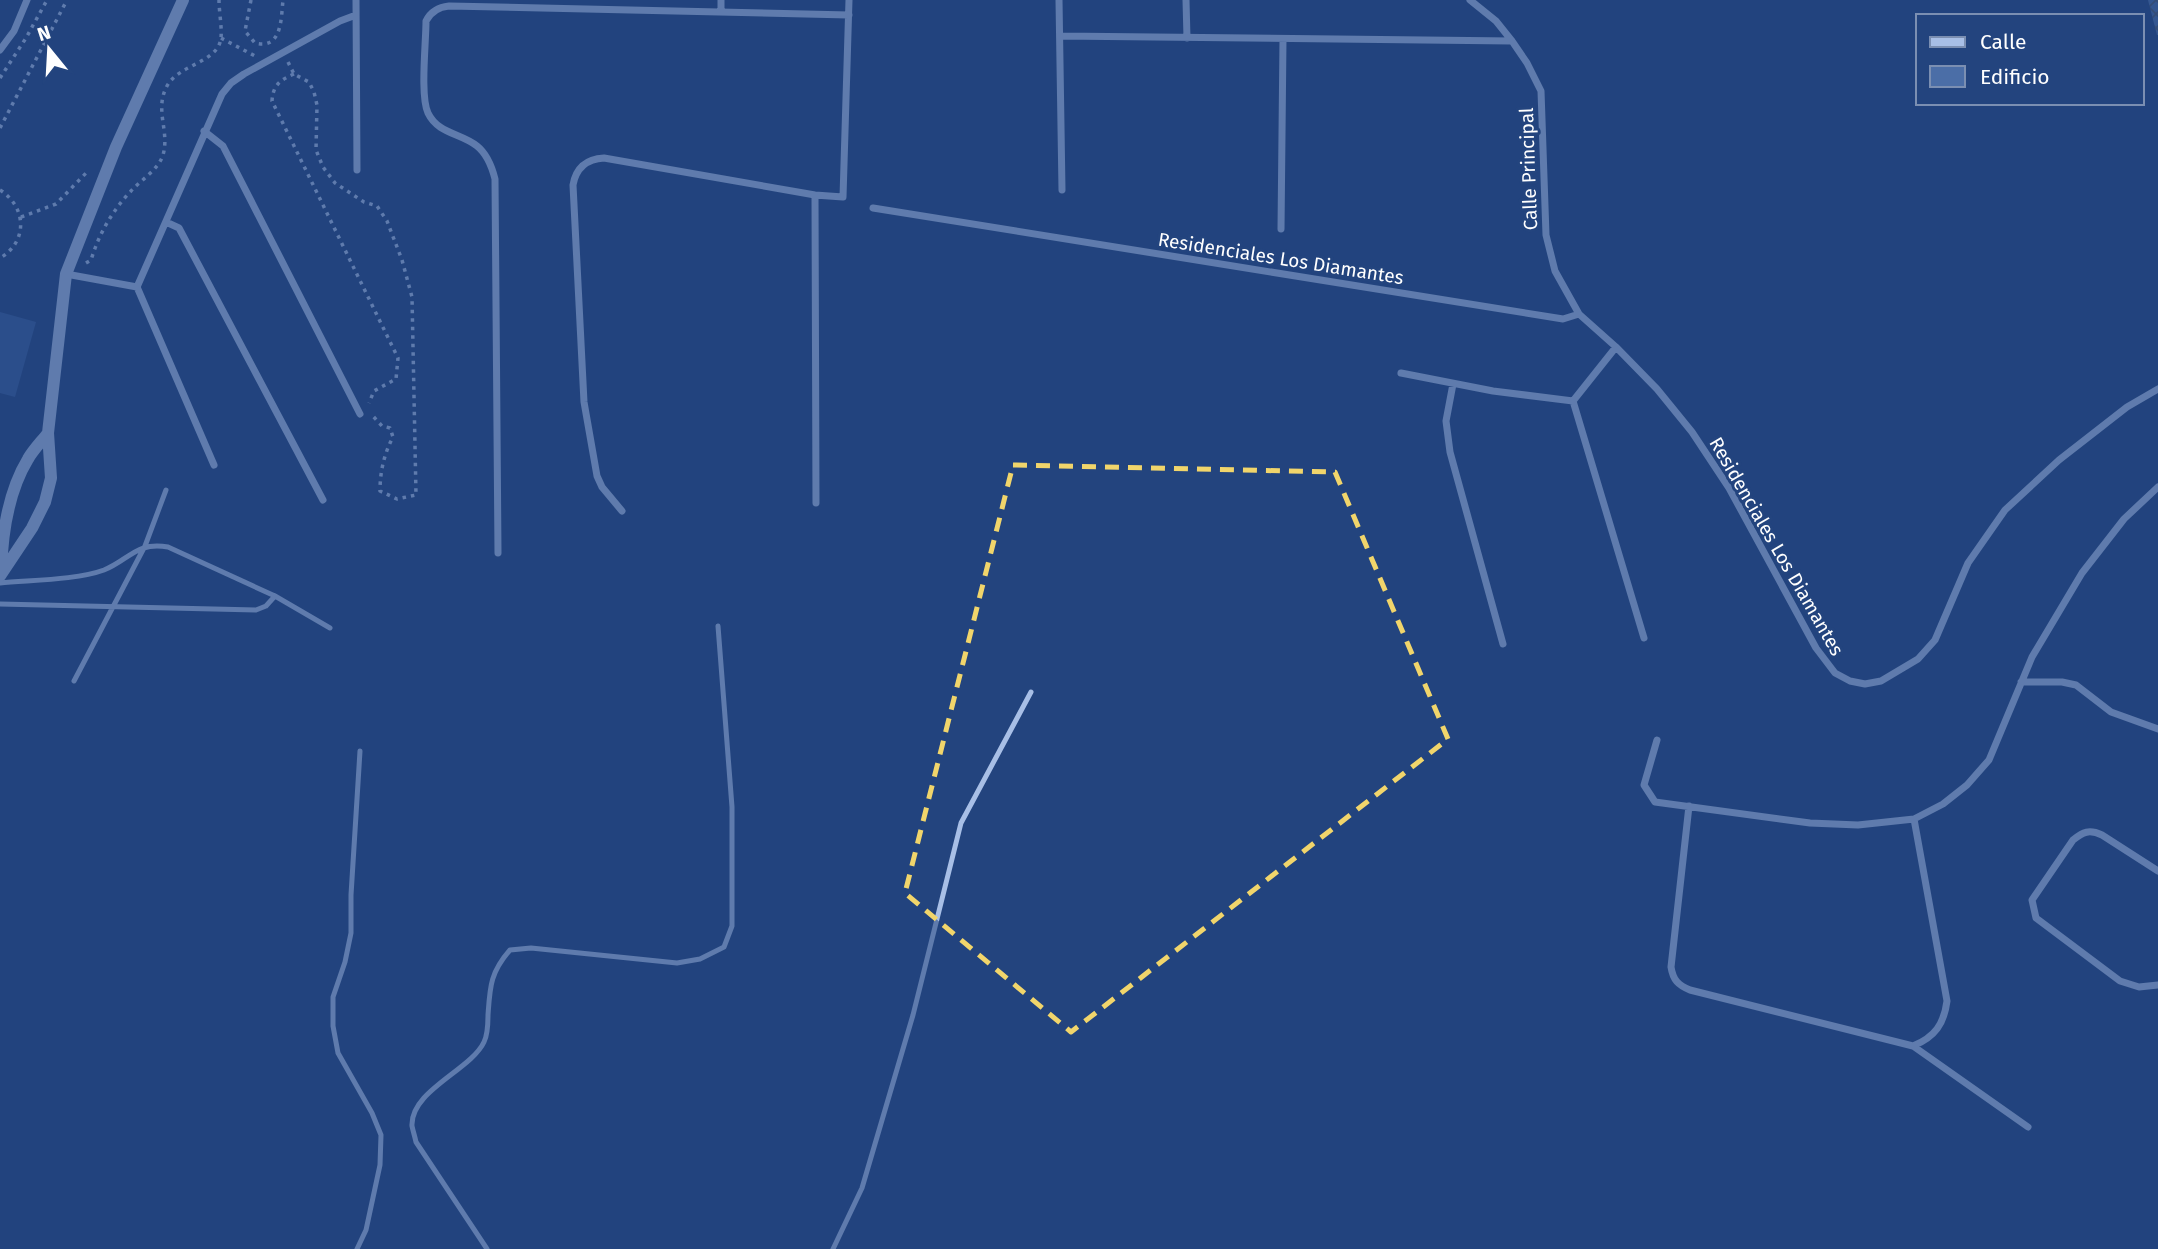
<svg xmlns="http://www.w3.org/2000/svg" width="2158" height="1249" font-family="'Fira Sans',sans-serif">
  <defs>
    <pattern id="building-cross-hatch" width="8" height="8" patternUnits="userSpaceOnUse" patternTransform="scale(1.75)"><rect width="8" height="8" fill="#4b6ea7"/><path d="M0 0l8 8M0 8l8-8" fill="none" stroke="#4c5a70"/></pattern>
  </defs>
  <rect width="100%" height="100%" fill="#23447e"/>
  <path fill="#365c9c" d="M0 312 36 322 15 397 0 393Z"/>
  <path fill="url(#building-cross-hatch)" d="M2148 0H2158V35H2157Z"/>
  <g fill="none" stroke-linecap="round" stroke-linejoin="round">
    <path stroke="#a8bfe6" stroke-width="3.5" stroke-dasharray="3.5 5" stroke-linecap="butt" d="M251 0 245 31 255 43C282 50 281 19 283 0
      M221 38 255 56
      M288 62 294 74 309 82 314 92 317 105 316 150 323 167 335 183 364 202 377 206 387 221 402 260 412 297 416 495 397 499 380 491C380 472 384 454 393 437L390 428 382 426 372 415
      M294 74C280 80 273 85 272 101L398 358 396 379 374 391 369 403
      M0 78 26 38 47 0
      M0 128 67 0
      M0 190C27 207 28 242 0 258
      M21 217 56 204 89 170
      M86 263 91 260C99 234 112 211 131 191 142 179 158 170 163 155 170 131 154 110 167 86 179 64 218 63 221 38 222 26 219 12 219 0"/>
    <path stroke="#a8bfe6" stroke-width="5" d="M0 583C30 580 77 580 104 570 129 560 137 541 168 547L275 596 330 628
      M0 604 256 610 266 606 275 596
      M74 681 145 546 166 490
      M357 1249 366 1230 380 1165 381 1135 372 1113 338 1053 333 1026V997L345 962 351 933V895L360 751
      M487 1249 416 1142C415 1137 413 1131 412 1126 410 1091 471 1070 484 1042 488 1034 488 1023 488 1015 490 987 490 973 510 950L531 948 677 963 700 959 724 947 732 926V807L718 626
      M833 1249 862 1188 913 1015 961 823 1031 692"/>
    <path stroke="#a8bfe6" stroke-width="7" d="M356 0 357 170
      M1059 0 1062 190
      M1186 0 1187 38
      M1470 0 1496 21 1512 41 1527 63 1541 91 1546 235 1555 271 1579 314 1616 347 1657 389 1692 432 1729 488 1816 648 1835 673 1850 681 1865 684 1881 681 1918 659 1935 640 1968 563 2005 510 2059 460 2127 407 2158 389
      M721 12V0
      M1060 36 1512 41
      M0 50 14 31 27 0
      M204 131 223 146 360 414
      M815 195 816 503
      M873 208 1563 319 1579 314
      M166 222 179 228 323 500
      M1281 229 1283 39
      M66 274 137 287 222 94 231 83 244 74 340 21 356 15
      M137 287 214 465
      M1616 347 1573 401 1644 638
      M1401 373 1493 391 1573 401
      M1453 384 1446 421 1450 452 1503 644
      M622 511 602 487 597 476 584 402 573 185C576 168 586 159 604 158L815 195 843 197 849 0
      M498 553 495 179C492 167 487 154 477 146 461 133 438 134 428 113 420 96 426 43 426 21 431 11 439 7 449 6L849 15
      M2021 682H2062L2076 685 2111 712 2158 729
      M1657 740 1644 785 1655 802 1810 823 1858 825 1914 819 1943 804 1967 785 1989 760 2032 657 2082 573 2124 519 2158 487
      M1689 806 1671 967C1673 980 1678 985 1690 990L1913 1046C1935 1037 1944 1024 1947 1001L1914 819
      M2158 871 2102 835C2089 829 2083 832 2073 840L2032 900 2036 918 2120 981 2139 987 2158 985
      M1913 1046 2028 1127"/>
    <path stroke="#a8bfe6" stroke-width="12" d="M1 572C2 534 8 492 28 459 33 450 42 441 48 433
      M0 576 32 528 45 502 51 478 48 433 66 274 116 147 183 0"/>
  </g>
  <path d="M0 0H2158V1249H0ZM1013 465 1335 472 1448 739 1071 1032 905 893Z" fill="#23447e" fill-opacity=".55" fill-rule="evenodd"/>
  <path fill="none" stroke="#f1d56b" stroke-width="5" stroke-dasharray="14 9" stroke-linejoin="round" d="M1013 465 1335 472 1448 739 1071 1032 905 893Z"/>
  <g text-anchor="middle" stroke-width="6" stroke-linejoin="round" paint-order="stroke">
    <g font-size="19" fill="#fff" stroke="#23447e">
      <text transform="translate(1528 169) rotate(-92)" y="7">Calle Principal</text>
      <text transform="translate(1281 258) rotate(9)" y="7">Residenciales Los Diamantes</text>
      <text transform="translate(1777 546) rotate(60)" y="7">Residenciales Los Diamantes</text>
    </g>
  </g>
  <rect x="1916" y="14" width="228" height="91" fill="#23447e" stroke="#7b8fb2" stroke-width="2"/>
  <rect x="1930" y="37" width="35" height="10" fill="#a8bfe6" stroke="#7b8fb2" stroke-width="2"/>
  <text x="1980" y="49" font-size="21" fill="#ffffff">Calle</text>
  <rect x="1930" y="66" width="35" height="21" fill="#4b6ea7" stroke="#7b8fb2" stroke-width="2"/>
  <text x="1980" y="84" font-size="21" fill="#ffffff">Edificio</text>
  <g transform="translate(49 49) rotate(342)" stroke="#23447e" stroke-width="5" paint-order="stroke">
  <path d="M0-5L12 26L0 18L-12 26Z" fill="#ffffff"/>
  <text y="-10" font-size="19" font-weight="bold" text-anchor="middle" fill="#ffffff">N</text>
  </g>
</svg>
